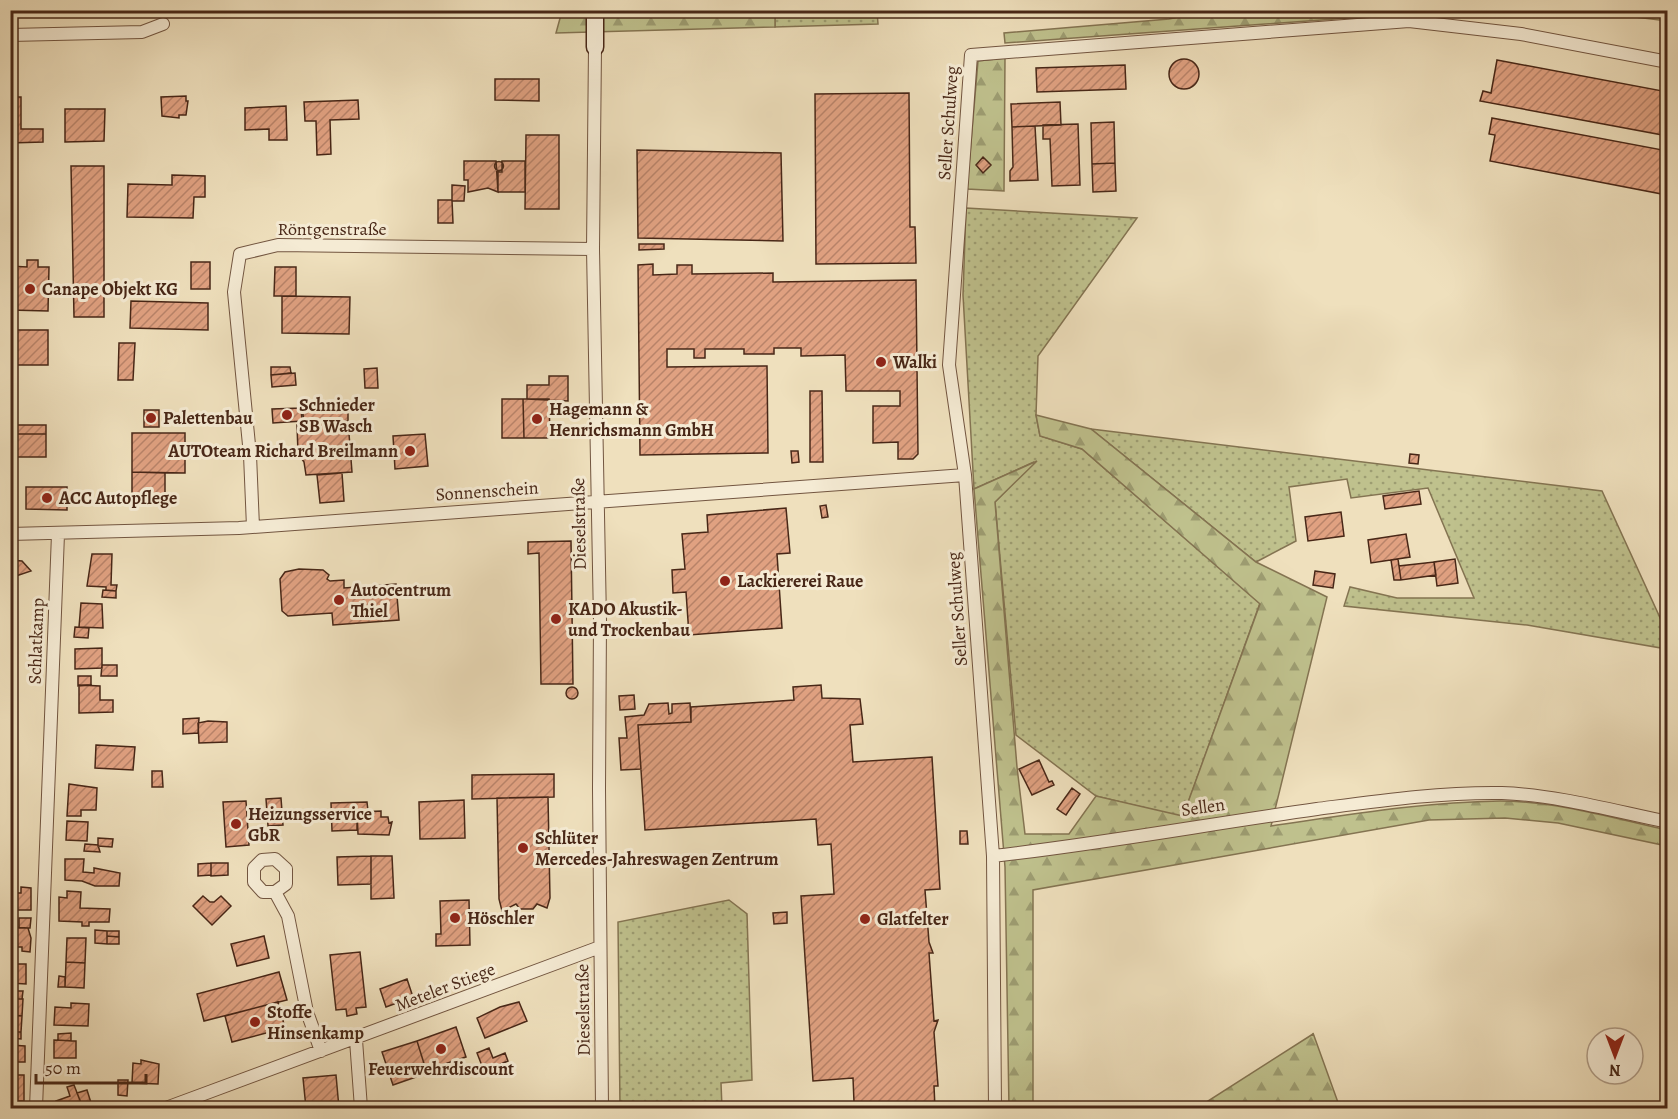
<svg xmlns="http://www.w3.org/2000/svg" width="1678" height="1119" font-family="Alegreya,serif">
  <defs>
    <pattern id="grass-dots" width="8" height="8" patternUnits="userSpaceOnUse" patternTransform="scale(1.5)"><rect width="8" height="8" fill="#bfc18d"/><path d="M2 2h.1M6 6h.1" fill="none" stroke="#9d9d72" stroke-width="1.8" stroke-linecap="round"/></pattern>
    <pattern id="forest-firs" width="22" height="20" patternUnits="userSpaceOnUse" patternTransform="scale(1.5)"><rect width="22" height="20" fill="#bfc18d"/><path d="M5 1l3.5 6h-7zM16 11l3.5 6h-7z" fill="#9d9d72"/></pattern>
    <pattern id="building-hatch" width="6" height="6" patternUnits="userSpaceOnUse" patternTransform="scale(1.5)"><rect width="6" height="6" fill="#e0a181"/><path d="M-1 1l2-2M0 6l6-6M5 7l2-2" fill="none" stroke="#b88369"/></pattern>
  </defs>
  <rect width="100%" height="100%" fill="#efe0bd"/>
  <filter id="stains"><feTurbulence type="fractalNoise" baseFrequency=".00333" numOctaves="4"/><feColorMatrix values="0 0 0 0 .2 0 0 0 0 .09 0 0 0 0 .02 0 0 0 .5 -.17"/></filter>
  <radialGradient id="worn" r=".72"><stop offset=".6" stop-color="#630" stop-opacity="0"/><stop offset="1" stop-color="#630" stop-opacity=".3"/></radialGradient>
  <path fill="url(#grass-dots)" stroke="#847452" stroke-width="1.5" d="M775 11H877L878 24 775 27Z
    M1586 11H1667V21Z
    M966 208 1137 218 1038 356 1036 415 1040 436 1082 449 1260 603 1183 817 1096 796 1016 735 995 502 1034 462 974 489 963 295Z
    M1091 429 1602 491 1667 633V649L1527 625 1344 606 1350 587 1397 598H1474L1428 488 1351 498 1347 479 1289 487 1296 541 1256 562Z
    M729 900 747 914 752 1080 721 1083 722 1108H620L618 922Z"/>
  <path fill="url(#forest-firs)" stroke="#847452" stroke-width="1.5" d="M562 11H775V27L556 33Z
    M1210 11H1403V14L1005 43 1004 33 1169 19Z
    M1005 58 1004 191 967 189 978 61Z
    M1036 415 1091 429 1256 562 1327 597 1271 826C1347 815 1423 802 1500 801 1556 801 1613 818 1667 830V846L1558 823 1505 818 1429 820 1033 890V1108H1009L1005 867 974 489 1037 461 995 502 1017 767 1025 834H1069L1096 796 1183 816 1260 604 1082 449 1040 436Z
    M1313 1033 1340 1108H1197L1313 1034Z"/>
  <path fill="url(#building-hatch)" stroke="#482717" stroke-width="1.5" d="M118 10H144V12L118 14Z
    M1169 74a15 15 0 1 1 30 0a15 15 0 1 1-30 0Z
    M1497 60 1668 92V136L1480 101 1483 91 1491 93Z
    M1125 65 1126 89 1037 92 1036 68Z
    M495 79H539V101L495 100Z
    M909 93 910 227H915L916 263 816 264 815 94Z
    M186 96V101H188L186 115H179V118L162 116 161 97Z
    M10 97H21V129H43V142L10 143Z
    M358 100 359 119 330 120 331 154 317 155 316 121H305L304 102Z
    M1060 102 1061 125 1012 127 1011 104Z
    M286 106 287 140H269V129L245 130V108Z
    M65 109H105L104 141 65 142Z
    M1492 118 1668 151 1667 195 1490 161 1495 135 1489 134Z
    M1114 122 1115 163 1092 164 1091 123Z
    M1078 124 1080 185 1052 186 1050 139H1043V125Z
    M1035 126 1038 180 1010 181V171L1013 167 1012 127Z
    M526 135H559V209H525Z
    M637 150 781 153 783 241 638 238Z
    M983 157 991 165 983 173 976 165Z
    M464 161H496L498 192 488 188 468 192V180H464Z
    M502 161H525V192H498V172H502Z
    M494.5 166a4.5 4.5 0 1 1 9 0a4.5 4.5 0 1 1-9 0Z
    M1115 163 1116 191 1093 192 1092 164Z
    M71 166H104V317H74Z
    M172 175 205 176V197H194L193 218 127 217 128 184 172 185Z
    M452 185 465 186 464 201H452Z
    M438 200H452L453 223H438Z
    M639 244H664V249L639 250Z
    M27 260H38V267H49L48 311 10 310V266L27 267Z
    M191 262H210V289H191Z
    M653 264V275L677 274V265H692V274L773 273V282L916 280 918 454 913 459H898V442L873 443V406H900V391H846L845 355 801 356V348H774V354H744V349H705V358H694V349H667V367L767 366 768 453 640 455 638 265Z
    M275 267H296V296H274Z
    M282 296 350 297 349 334 282 333Z
    M131 301 208 303V330L130 328Z
    M10 330H48V365H10Z
    M119 343H135L133 380H118Z
    M271 367H290L291 373 271 375Z
    M377 368 378 388H365L364 369Z
    M295 373 296 385 272 387 271 375Z
    M549 376H568V401L527 399V385H549Z
    M810 391H822L823 462H810Z
    M502 399H523L524 438H502Z
    M523 399H549L550 438H524Z
    M337 402 348 410V421L304 424 302 404Z
    M301 408 302 421 273 423 272 409Z
    M144 410H159V427H144Z
    M348 421 352 472 306 475 304 462 298 453 297 425Z
    M10 425H46V434H10Z
    M132 433H185V473L132 472Z
    M10 434H46V457H10Z
    M425 434 428 466 395 469 393 436Z
    M791 451H798L799 462 792 463Z
    M1410 454 1419 455 1418 464 1409 463Z
    M132 472 165 473V500H132Z
    M342 473 344 501 320 503 317 475Z
    M26 487H67V510L26 509Z
    M1419 491 1421 504 1385 509 1383 496Z
    M826 505 828 517 822 518 820 506Z
    M786 508 790 553 777 554 782 628 689 635 686 592 673 593 672 570 685 569 682 534 708 532 707 515Z
    M1341 512 1344 536 1308 541 1305 517Z
    M1406 534 1410 557 1371 563 1368 540Z
    M571 541 573 684H541L539 553 528 554V542Z
    M92 554H112L111 585H117L116 591 106 590V587L87 586Z
    M1398 559 1401 580H1394L1391 560Z
    M1455 559 1458 583 1437 586 1434 562Z
    M10 560 22 561 31 571 16 576 17 580 10 582Z
    M1434 562 1436 575 1401 580 1399 566Z
    M299 569 323 570 329 575 327 579 330 581 344 580V588L396 584 399 620 333 625 332 613 288 616 282 611 280 579 285 572Z
    M1315 571 1335 574 1333 588 1313 585Z
    M103 590 116 591V598L102 597Z
    M81 603 102 604 103 628 79 627Z
    M75 627 89 628 88 638 74 637Z
    M102 648V668L75 669V649Z
    M102 665H117V676H101Z
    M78 676H91V685L78 686Z
    M79 685 100 686V700H113V712L79 713Z
    M821 685 822 698 860 699 863 724 850 725 853 762 932 757 940 889 925 890 929 942 933 953H929L934 1021 938 1020 934 1032 938 1086H934L935 1108H815V1105L854 1102 853 1078 813 1081 801 896 834 894 831 844 818 845 816 819 645 830 638 725 691 722V707L794 700 793 687Z
    M566 693a6 6 0 1 1 12 0a6 6 0 1 1-12 0Z
    M634 695 635 709 620 710 619 696Z
    M668 703 669 714 672 713V704L690 703 691 722 638 725 641 769 621 770 619 738H627L625 717 644 715 649 704Z
    M199 718 198 733 183 734V719Z
    M208 721 227 722V742L199 743 198 723Z
    M96 745 135 747 133 770 95 768Z
    M1039 760 1049 782 1052 781 1054 785 1032 795 1019 769Z
    M152 771H162L163 787H152Z
    M554 774V797L472 799V775Z
    M69 784 97 788 96 810H81V816H67Z
    M1072 788 1080 794 1066 815 1057 809Z
    M548 797 550 898 547 908 537 904 533 909H520L516 904 502 911 499 899 497 798Z
    M281 798 283 825 268 826 266 799Z
    M464 800 465 838 420 839 419 802Z
    M246 801 249 845 226 847 223 802Z
    M367 802 368 811 357 812V830L332 831 331 803Z
    M381 811V817H388L389 823 392 822 389 835 358 834 357 812Z
    M67 821 88 822 87 841 66 840Z
    M960 831H967L968 844H960Z
    M98 838 113 839 112 847 98 846Z
    M85 844 98 845 100 852 84 851Z
    M371 856H392L394 898 371 899Z
    M371 856V884L338 885 337 857Z
    M65 859H84L83 872 94 873V868L120 873 119 886H95L82 881 65 880Z
    M211 863V875L198 876V864Z
    M211 863H228V875L211 876Z
    M21 887 31 888V910H10V893H21Z
    M67 891 81 892 80 908 110 909 109 922H89V926H82V922L59 921V897L67 898Z
    M203 896 210 902H214L221 896 231 906 212 925 193 906Z
    M469 900 470 945 436 946V934H441L440 901Z
    M787 912V923L774 924 773 913Z
    M19 918H31L30 928H19Z
    M10 927 28 928 31 938 30 952 22 951V947H10Z
    M95 930 107 931V944L95 943Z
    M107 931H119V937L107 936Z
    M107 936 119 937V944H107Z
    M264 936 269 958 237 966 231 944Z
    M67 938H86L85 963 66 962Z
    M360 952 366 1007 356 1008 357 1014 347 1016 346 1009 336 1010 330 955Z
    M66 962 85 963 84 988 65 987Z
    M10 964H26V984L10 983Z
    M279 972 287 1000 204 1021 197 994Z
    M59 976 65 977V987H58Z
    M407 979 413 997 386 1007 380 989Z
    M10 991H23L22 999H10Z
    M10 999H23L22 1016 10 1015Z
    M278 1002 285 1028 232 1042 225 1016Z
    M519 1002 527 1021 485 1038 477 1018 500 1007Z
    M71 1003 89 1004 88 1026 54 1025 55 1007 71 1008Z
    M10 1015 22 1016 21 1032H10Z
    M456 1027 466 1057 426 1070 417 1041Z
    M10 1032H21V1039L10 1038Z
    M71 1033V1041L58 1040V1034Z
    M54 1040 76 1041V1058H54Z
    M417 1041 426 1070 415 1073 416 1077 393 1085 382 1052Z
    M10 1045 25 1046V1062H10Z
    M489 1048 493 1058 505 1053 508 1061 484 1071 477 1053Z
    M141 1060 159 1064 158 1084 132 1083 133 1063 141 1064Z
    M13 1075H24V1101H13V1108H10V1078Z
    M336 1075 339 1108H306L303 1078Z
    M118 1080H128L127 1096 118 1095Z
    M74 1085 83 1108H58L56 1101 70 1096 67 1087Z
    M87 1090 92 1106 83 1108 77 1093Z"/>
  <g fill="none" stroke-linecap="round" stroke-linejoin="round">
    <g stroke="#725540" stroke-width="14">
      <path id="street" d="M10 35 142 32 163 24
        M595 47 593 249 600 621 599 789 602 1108
        M253 527 250 455 234 292 240 254 278 245 593 249
        M10 534 239 528 965 475
        M993 856C1101 844 1209 824 1317 809 1378 801 1440 792 1502 793 1557 795 1614 811 1668 822
        M275 892H263L254 882V868L262 860 275 859 286 869V884L275 892 288 916 307 1012 321 1051
        M356 1040 361 1108
        M36 1108 58 534
        M166 1108 600 947
        M995 1108 993 856 965 475 949 365 971 55 1409 21 1521 34 1668 62"/>
    </g>
    <g stroke="#482717" stroke-width="19">
      <path id="secondary" d="M595 10V47"/>
    </g>
    <use href="#street" stroke="#f5ebd4" stroke-width="12"/>
    <use href="#secondary" stroke="#f5ebd4" stroke-width="16"/>
  </g>
  <g fill="#8f2418" stroke="#f5ebd4" stroke-width="2">
    <circle cx="30" cy="289" r="6"/>
    <circle cx="881" cy="362" r="6"/>
    <circle cx="287" cy="415" r="6"/>
    <circle cx="151" cy="418" r="6"/>
    <circle cx="537" cy="419" r="6"/>
    <circle cx="410" cy="451" r="6"/>
    <circle cx="47" cy="498" r="6"/>
    <circle cx="725" cy="581" r="6"/>
    <circle cx="339" cy="600" r="6"/>
    <circle cx="556" cy="619" r="6"/>
    <circle cx="236" cy="824" r="6"/>
    <circle cx="523" cy="848" r="6"/>
    <circle cx="455" cy="918" r="6"/>
    <circle cx="865" cy="919" r="6"/>
    <circle cx="255" cy="1022" r="6"/>
    <circle cx="441" cy="1049" r="6"/>
  </g>
  <g text-anchor="middle" stroke-width="6" stroke-linejoin="round" paint-order="stroke">
    <g font-size="18" fill="#482717" stroke="#f5ebd4">
      <text transform="translate(948 123) rotate(-86)" y="6">Seller Schulweg</text>
      <text x="332" y="235">Röntgenstraße</text>
      <text transform="translate(487 491) rotate(-4)" y="6">Sonnenschein</text>
      <text transform="translate(579 524) rotate(-91)" y="6">Dieselstraße</text>
      <text transform="translate(957 609) rotate(-94)" y="6">Seller Schulweg</text>
      <text transform="translate(36 641) rotate(-88)" y="6">Schlatkamp</text>
      <text transform="translate(1203 807) rotate(-8)" y="6">Sellen</text>
      <text transform="translate(445 987) rotate(-21)" y="6">Meteler Stiege</text>
      <text transform="translate(583 1010) rotate(-91)" y="6">Dieselstraße</text>
    </g>
    <g font-size="18" font-weight="bold" fill="#482717" stroke="#f5ebd4" text-anchor="start">
      <text x="42" y="295">Canape Objekt KG</text>
      <text x="893" y="368">Walki</text>
      <text x="299" y="411">Schnieder<tspan x="299" dy="21">SB Wasch</tspan></text>
      <text x="549" y="415">Hagemann &amp;<tspan x="549" dy="21">Henrichsmann GmbH</tspan></text>
      <text x="163" y="424">Palettenbau</text>
      <text x="398" y="457" text-anchor="end">AUTOteam Richard Breilmann</text>
      <text x="59" y="504">ACC Autopflege</text>
      <text x="737" y="587">Lackiererei Raue</text>
      <text x="351" y="596">Autocentrum<tspan x="351" dy="21">Thiel</tspan></text>
      <text x="568" y="615">KADO Akustik-<tspan x="568" dy="21">und Trockenbau</tspan></text>
      <text x="248" y="820">Heizungsservice<tspan x="248" dy="21">GbR</tspan></text>
      <text x="535" y="844">Schlüter<tspan x="535" dy="21">Mercedes-Jahreswagen Zentrum</tspan></text>
      <text x="467" y="924">Höschler</text>
      <text x="877" y="925">Glatfelter</text>
      <text x="267" y="1018">Stoffe<tspan x="267" dy="21">Hinsenkamp</tspan></text>
      <text x="441" y="1075" text-anchor="middle">Feuerwehrdiscount</text>
    </g>
  </g>
  <rect width="1678" height="1119" fill="none" stroke="#efe0bd" stroke-width="36"/>
  <rect x="12" y="12" width="1654" height="1095" fill="none" stroke="#482717" stroke-width="3"/>
  <rect x="18" y="18" width="1642" height="1083" fill="none" stroke="#482717" stroke-width="1.5"/>
  <g transform="translate(1615 1056) rotate(180)"><circle r="28" fill="#f5ebd4" stroke="#b09d88" stroke-width="1.5"/>
  <path d="M0-4.5L10 22L0 15L-10 22Z" fill="#8f2418"/>
  <text y="-9" font-size="16" font-weight="bold" text-anchor="middle" fill="#482717">N</text>
  </g>
  <path d="M36 1074v9h110v-9" fill="none" stroke="#482717" stroke-width="3"/>
  <text x="45" y="1074" font-size="18" fill="#482717" stroke="#f5ebd4" stroke-width="4.5" paint-order="stroke">50 m</text>
  <rect width="100%" height="100%" filter="url(#stains)"/>
  <rect width="100%" height="100%" fill="url(#worn)"/>
</svg>
